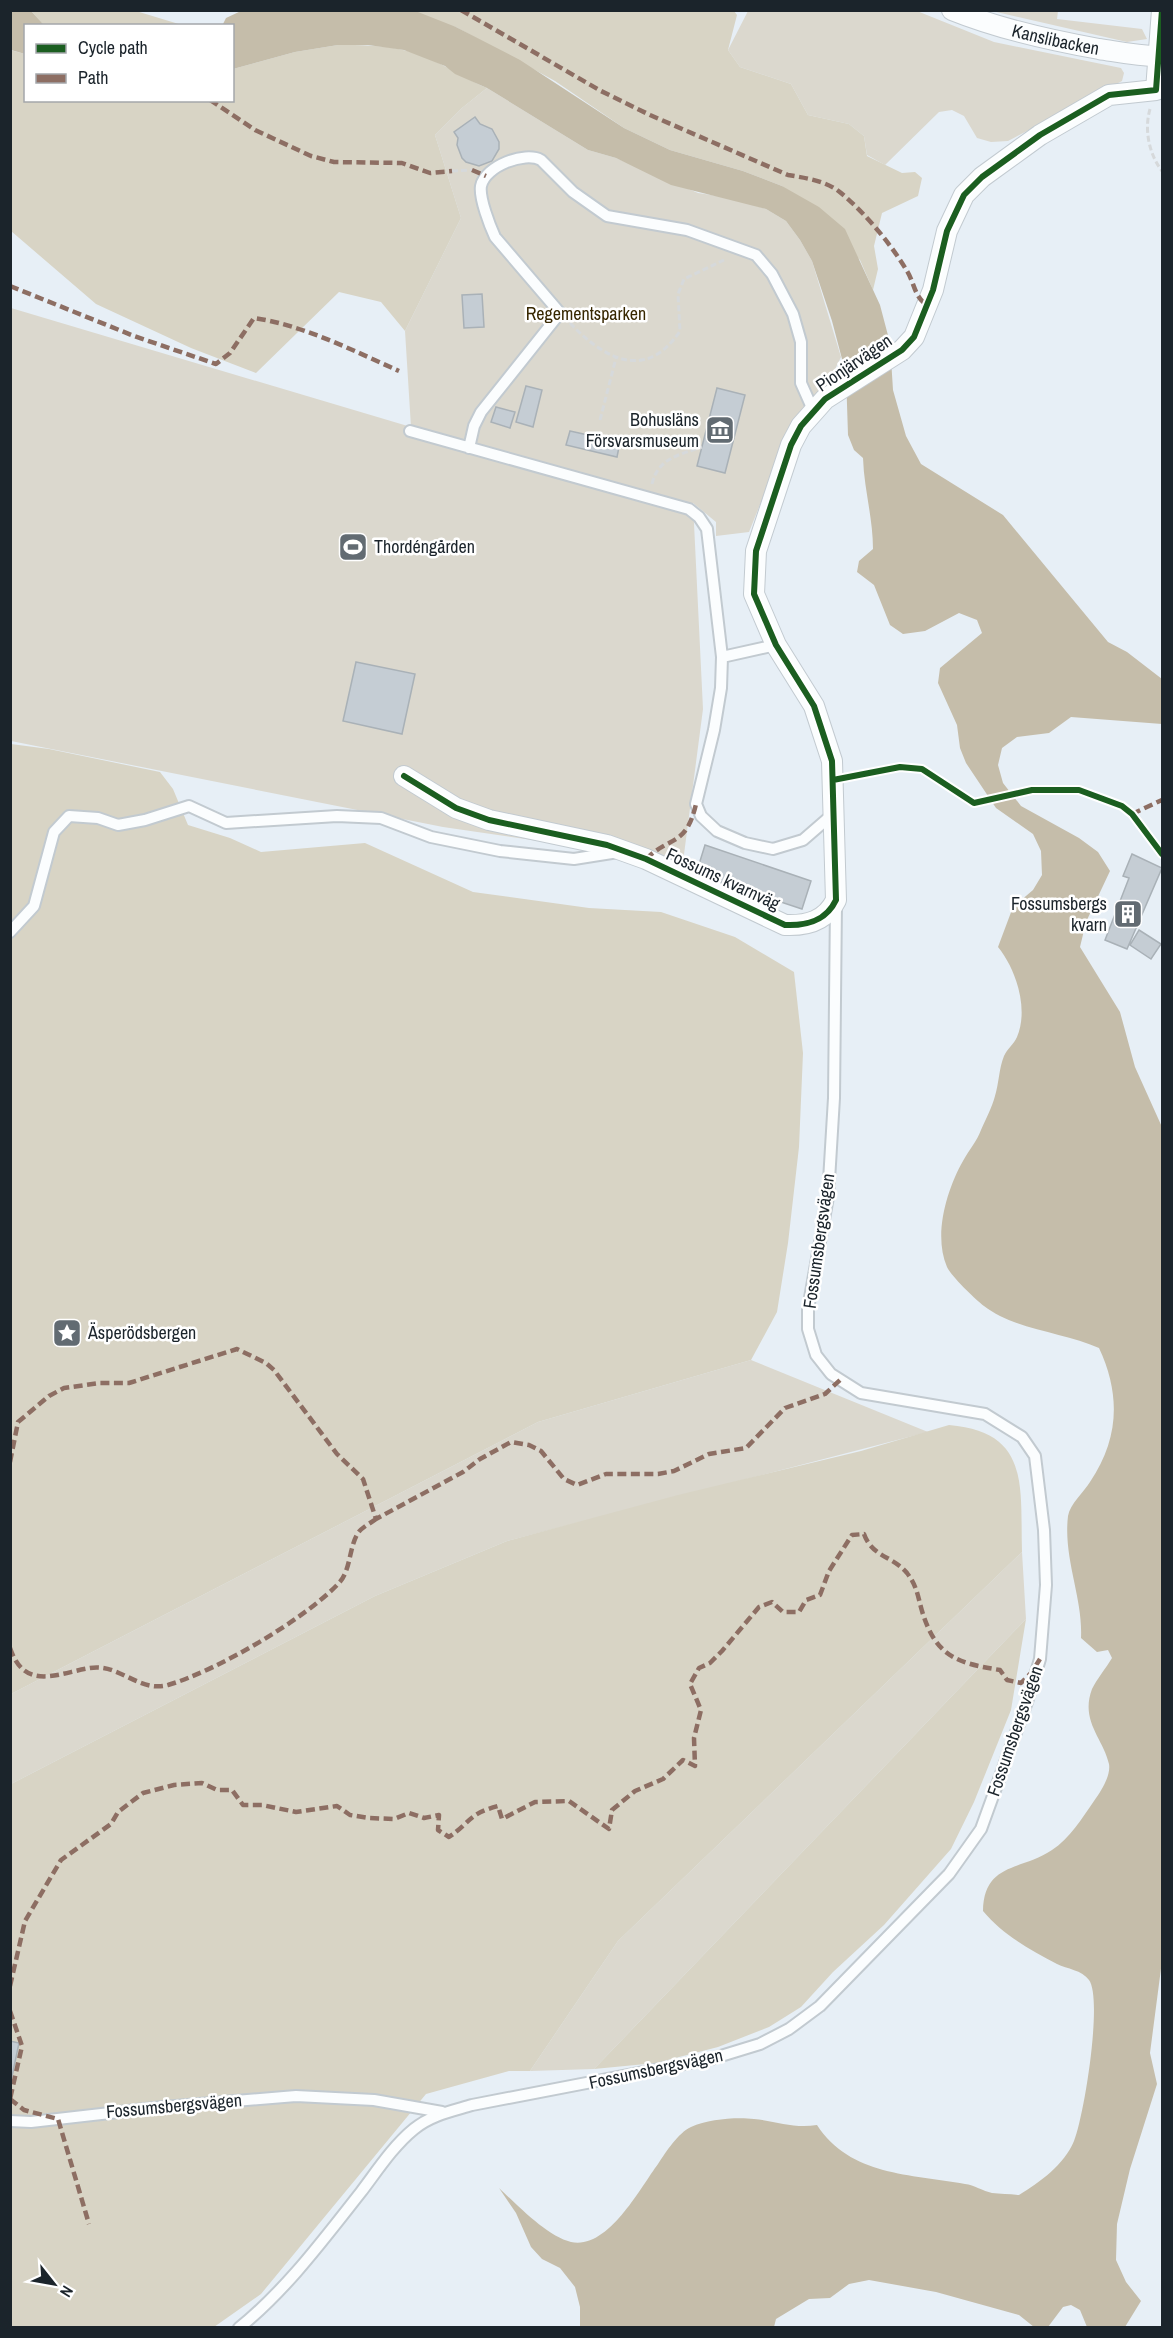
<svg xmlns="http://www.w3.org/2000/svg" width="1173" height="2338" font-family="'Archivo Narrow',sans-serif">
  <rect width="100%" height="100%" fill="#e7eff6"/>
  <path fill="#dbd8ce" d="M748 11H917L994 42 1121 68 1124 73 1122 81 1008 141 991 142 977 138 964 116 952 110 939 112 885 165 867 155 864 136 849 124 808 115 791 84 740 67 728 50Z
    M992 11H1058L1057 19 1142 29 1147 39 1127 42Z
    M487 88 588 150 616 158 698 193 731 198 766 209 786 221 800 240 812 261 841 357 821 398 782 450 749 532 716 536V522L693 503 703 709 683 862 443 827 11 741V308L411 427 405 331 461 218 435 135 462 108Z
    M751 1360 928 1432 507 1541 375 1596 11 1784V1694L538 1422Z
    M1022 1552 1026 1619 594 2069 530 2071 618 1941Z"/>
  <path fill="#d8d4c5" d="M31 11H136L182 25H44Z
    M327 11H734L737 15 728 50 740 67 791 84 808 115 849 124 864 136 867 156 902 173 915 172 922 178 918 196 882 213 874 246 878 269 873 290 860 260 782 186 743 171 670 150 624 128 555 81 456 27Z
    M338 45C360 45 382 45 403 50 433 56 459 76 487 88L462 108 435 135 461 218 405 331 381 302 339 292 256 373 191 348 96 304 11 231 10 50 25 54 26 100H232L233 69 295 52Z
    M11 744 49 749 160 772 173 789 188 825 230 838 261 852 365 843 473 892 589 908 661 912 735 937 794 972 803 1053 799 1147 788 1243 777 1312 751 1360 538 1422 11 1694Z
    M949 1425C1031 1432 1020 1487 1022 1552L618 1941 530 2071H509L426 2094 261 2294 214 2327 11 2328V1784L375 1596 507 1541 678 1495 861 1451Z
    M1026 1619 1011 1710 974 1802 951 1849 884 1925 833 1972 801 2007 769 2027 718 2047 656 2063 594 2069Z"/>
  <path fill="#c5bdaa" d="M10 11H31L44 25 26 26 25 54 11 50Z
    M241 11 418 12 456 27 520 60 624 128 670 150 743 171 782 186 819 207 845 229 880 305 890 343 893 390 906 436 921 464 1003 515 1108 642 1127 652 1162 679V724L1071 717 1049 733 1017 737 1002 748 998 765 1003 783 1021 806 1079 838 1098 852 1110 871 1086 922 1080 947 1120 1012 1135 1067 1162 1127V1961L1150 2053 1157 2084 1130 2169 1117 2224 1116 2260 1126 2282 1141 2301 1125 2327H1087L1080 2310 1071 2305 1063 2307 1048 2327H1034L1019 2315 936 2292 869 2280 849 2284 830 2298 809 2299 776 2319 774 2327H580V2307L575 2287 560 2268 542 2259 531 2247 516 2213 499 2188C517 2205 548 2237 571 2242 608 2250 640 2188 658 2164 666 2152 678 2133 691 2127 709 2119 736 2117 754 2119 777 2121 794 2129 817 2125 850 2176 911 2174 965 2184 974 2185 983 2191 992 2193 1000 2194 1010 2194 1019 2195 1040 2182 1064 2165 1074 2141 1084 2117 1103 1999 1089 1980 1082 1970 1067 1969 1057 1964 1030 1950 1002 1934 983 1911 984 1862 1021 1871 1052 1850 1069 1839 1083 1817 1094 1801 1101 1791 1111 1776 1109 1764 1103 1738 1080 1721 1092 1689 1097 1679 1106 1668 1112 1658L1108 1650 1097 1652 1081 1638C1083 1597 1063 1559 1068 1516 1070 1504 1084 1492 1090 1482 1119 1439 1121 1395 1099 1348 1064 1332 1015 1330 984 1306 975 1299 951 1276 947 1267 933 1235 947 1189 963 1161 969 1150 977 1141 981 1130 986 1119 992 1107 995 1096 999 1083 999 1068 1004 1056 1007 1049 1014 1044 1017 1037 1029 1009 1016 969 998 947L1013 907 1033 890 1042 875 1041 851 1033 834 996 808 966 763 960 748 957 725 938 683 940 668 982 633 977 620 959 613 925 631 903 634 890 625 874 585 857 572 859 561 873 549C873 518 864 489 863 458L854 450 848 435 846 374 832 321 812 261 800 240 786 221 766 209 671 185 616 158 588 150 487 88 455 74 445 66 404 50 368 45H338L295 52 233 69 232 26H222L226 18Z"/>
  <path fill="#c5cdd4" stroke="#a9b1b7" stroke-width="1.5" d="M475 117 480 124 492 129 499 142V149L492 161 479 166 466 162 462 158 457 145 458 138 454 132Z
    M482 294 484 327 464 328 462 295Z
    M526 386 542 390 533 427 516 422Z
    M717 388 745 395 725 473 697 466Z
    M496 407 515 412 510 428 491 422Z
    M570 431 620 442 617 457 566 445Z
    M356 662 415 674 402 734 343 721Z
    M705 845 811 881 802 909 696 874Z
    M1132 854 1162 868 1127 949 1105 940 1129 878 1123 876Z
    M1139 930 1161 944 1151 959 1130 945Z
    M10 2041 19 2043 10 2086Z"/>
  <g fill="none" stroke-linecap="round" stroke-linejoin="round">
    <g stroke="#c2cad0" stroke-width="14">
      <path id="service" d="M410 431 689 509 699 517 707 529 722 657 721 688 714 730 696 804 701 816 717 831 745 843 773 849 803 840 833 814
        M469 448 474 426 481 412 560 313 495 237C490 226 479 198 481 186 485 166 525 151 541 160L573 192 607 216 687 230 756 255 772 274 793 314 801 342V383L813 410
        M722 657 776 645
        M10 932 34 906 54 832 69 816 98 818 118 825 145 820 189 806 226 823 337 816 381 818 431 837 500 851 574 859 618 852
        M10 2121 31 2122 163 2107 296 2096 374 2100 442 2112
        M239 2328C287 2289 323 2240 361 2192 377 2171 393 2146 414 2129 431 2115 452 2111 472 2105L711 2059 760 2044 789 2029 820 2006 949 1874 981 1829 1027 1702 1040 1659 1046 1585 1044 1530 1035 1456 1022 1437 985 1414 861 1393 831 1374 816 1355 808 1329V1309L828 1197 834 1098 836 903"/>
    </g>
    <g stroke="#c2cad0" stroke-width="22">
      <g id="minor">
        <path id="s1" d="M952 10C999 29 1048 40 1099 49 1119 52 1141 57 1162 56"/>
        <path d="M404 776 456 808 489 820 607 845 646 859 785 925C807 926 826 921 836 900L832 761 814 706 776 645 754 594 756 551 791 445 801 426 825 399 902 350 914 337 933 290 947 231 964 195 982 177 1040 135 1109 95 1156 90 1162 10"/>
      </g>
    </g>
    <path stroke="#d6d9db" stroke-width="3" stroke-dasharray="6 3" stroke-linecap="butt" d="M1150 109C1144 130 1149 154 1162 171
      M452 171 472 170
      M570 323C604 359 646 382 680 331L678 294 684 279 724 260
      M600 420 616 358
      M652 484C658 458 679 455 702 447"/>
    <use href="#service" stroke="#fbfdfe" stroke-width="10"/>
    <use href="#minor" stroke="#fbfdfe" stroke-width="20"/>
    <path stroke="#8d6e63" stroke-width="4.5" stroke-dasharray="9 4.5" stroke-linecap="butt" d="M461 10 601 91 650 115 788 175C806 178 827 181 841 193 865 213 891 244 907 271 915 284 914 297 928 306
      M210 100 255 130 311 156 334 162 402 163 430 173 452 171
      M472 170 486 176
      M10 286 134 336 216 364 230 353 254 318C303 325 354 351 399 371
      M1132 814 1162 800
      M646 859C671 835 686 847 696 804
      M10 1462 18 1422 49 1396 64 1388 100 1383H129L237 1349 266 1363 274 1370 337 1454 363 1479 376 1519 463 1472 480 1459 511 1442 529 1445 541 1451 564 1479 577 1485 606 1474H658L674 1471 709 1454 746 1448 785 1408 825 1394 840 1380
      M10 1648C25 1692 58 1673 90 1668 119 1663 139 1693 168 1685 216 1671 304 1620 339 1583 351 1570 349 1547 358 1533 362 1527 371 1523 376 1519
      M10 1986 25 1921 61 1860 111 1824 118 1812 143 1793 174 1785 202 1783 217 1790H232L243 1805H262L296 1812 337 1806 350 1815 369 1818 394 1819 409 1813 424 1818 439 1815 438 1830 449 1837C471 1822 468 1814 498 1806L502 1819 535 1802 569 1801 609 1829 612 1810 635 1791 663 1779 683 1760 695 1766 694 1738 701 1710 690 1684 699 1668 710 1663 722 1651 759 1607 772 1602 783 1612H799L806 1600 820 1595 829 1571 852 1535 864 1534C872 1557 893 1556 907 1573 917 1586 918 1597 922 1611 936 1657 957 1663 1000 1670L1007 1680 1021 1683 1031 1673 1040 1659
      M10 2011 22 2046 10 2099
      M10 2099 24 2110 58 2119 89 2224"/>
    <g stroke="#fff" stroke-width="10">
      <path id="cycleway" d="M404 776 456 808 489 820 607 845 646 859 785 925C807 926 826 921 836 900L832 761 814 706 776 645 754 594 756 551 791 445 801 426 825 399 902 350 914 337 933 290 947 231 964 195 982 177 1040 135 1109 95 1156 90 1162 10
        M833 780 900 767 922 769 974 803 1032 790H1079L1122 806 1132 814 1162 854"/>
    </g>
    <use href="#cycleway" stroke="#1b5e20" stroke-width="6"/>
  </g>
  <defs>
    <g id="museum-square" transform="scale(1.5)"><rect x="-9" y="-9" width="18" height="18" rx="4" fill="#626b72" stroke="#fff"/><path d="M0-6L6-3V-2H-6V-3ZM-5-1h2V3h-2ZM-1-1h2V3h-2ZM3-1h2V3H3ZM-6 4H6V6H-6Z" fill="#fff"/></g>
    <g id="stadium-square" transform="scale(1.5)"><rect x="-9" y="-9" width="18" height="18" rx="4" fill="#626b72" stroke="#fff"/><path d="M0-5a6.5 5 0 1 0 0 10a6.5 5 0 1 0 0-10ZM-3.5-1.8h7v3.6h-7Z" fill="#fff"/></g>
    <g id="building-square" transform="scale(1.5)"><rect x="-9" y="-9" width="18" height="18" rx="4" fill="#626b72" stroke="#fff"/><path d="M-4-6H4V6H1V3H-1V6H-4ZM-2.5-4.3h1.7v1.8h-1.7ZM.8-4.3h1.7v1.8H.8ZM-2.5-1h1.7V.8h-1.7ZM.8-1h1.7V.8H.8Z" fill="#fff"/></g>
    <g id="sight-square" transform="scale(1.5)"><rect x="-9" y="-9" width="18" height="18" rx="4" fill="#626b72" stroke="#fff"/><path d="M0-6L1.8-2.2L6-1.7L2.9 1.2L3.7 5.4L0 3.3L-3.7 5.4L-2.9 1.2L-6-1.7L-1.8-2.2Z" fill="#fff"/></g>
  </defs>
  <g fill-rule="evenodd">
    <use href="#museum-square" x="720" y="430"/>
    <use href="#stadium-square" x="353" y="547"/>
    <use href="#building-square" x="1128" y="914"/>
    <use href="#sight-square" x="67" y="1333"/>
  </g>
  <g text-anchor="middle" stroke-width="5" stroke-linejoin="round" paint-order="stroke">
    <g font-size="18" fill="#1b242b" stroke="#fff">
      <text dy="6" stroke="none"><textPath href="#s1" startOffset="108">Kanslibacken</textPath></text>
      <text transform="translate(854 363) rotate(-34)" y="6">Pionjärvägen</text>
      <text transform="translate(723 879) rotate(25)" y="6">Fossums kvarnväg</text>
      <text transform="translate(819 1241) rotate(-82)" y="6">Fossumsbergsvägen</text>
      <text transform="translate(1015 1731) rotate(-71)" y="6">Fossumsbergsvägen</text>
      <text transform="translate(656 2069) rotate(-12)" y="6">Fossumsbergsvägen</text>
      <text transform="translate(174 2106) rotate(-5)" y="6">Fossumsbergsvägen</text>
    </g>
    <g font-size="18" fill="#372700" stroke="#fff">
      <text x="586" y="320">Regementsparken</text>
    </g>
    <g font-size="18" fill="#1b242b" stroke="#fff" text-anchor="end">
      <text x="699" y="426">Bohusläns<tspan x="699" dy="21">Försvarsmuseum</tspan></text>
      <text x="374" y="553" text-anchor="start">Thordéngården</text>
      <text x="1107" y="910">Fossumsbergs<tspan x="1107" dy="21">kvarn</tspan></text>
      <text x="88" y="1339" text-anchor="start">Äsperödsbergen</text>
    </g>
  </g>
  <rect width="1173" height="2338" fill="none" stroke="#1b242b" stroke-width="24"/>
  <rect x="24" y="24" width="210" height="78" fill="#ffffff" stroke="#a4a7aa" stroke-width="1.5"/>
  <rect x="36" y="44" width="30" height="9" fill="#1b5e20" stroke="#a4a7aa" stroke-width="1.5"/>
  <text x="78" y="54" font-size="18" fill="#1b242b">Cycle path</text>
  <rect x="36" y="74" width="30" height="9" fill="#8d6e63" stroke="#a4a7aa" stroke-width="1.5"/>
  <text x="78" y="84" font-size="18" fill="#1b242b">Path</text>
  <g transform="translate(54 2284) rotate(121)" stroke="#ffffff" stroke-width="4.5" paint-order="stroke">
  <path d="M0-4.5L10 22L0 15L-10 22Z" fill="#1b242b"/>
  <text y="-9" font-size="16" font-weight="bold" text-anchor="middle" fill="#1b242b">N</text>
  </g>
</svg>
